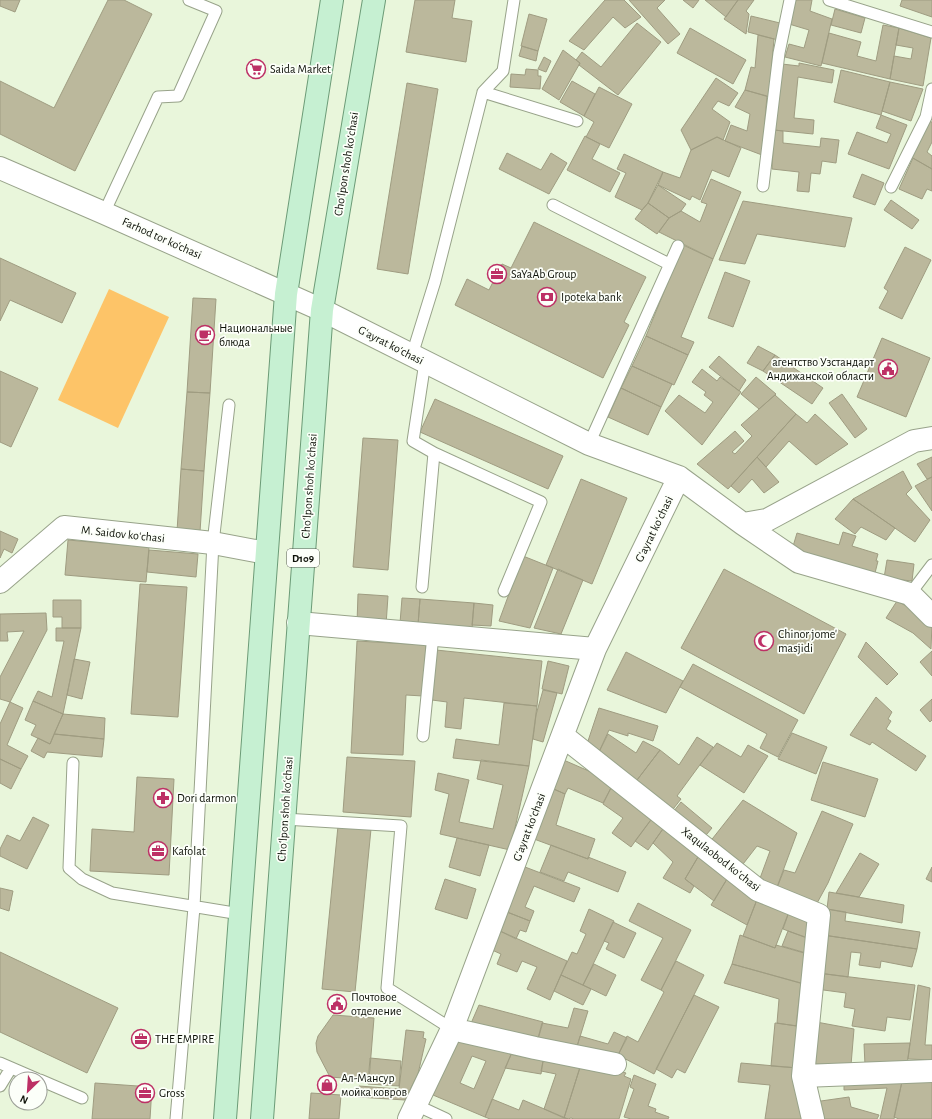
<svg xmlns="http://www.w3.org/2000/svg" width="932" height="1119" font-family="'Alegreya Sans',sans-serif">
  <rect width="100%" height="100%" fill="#e9f6db"/>
  <path fill="#fdc468" d="M109 289 169 317 118 428 58 400Z"/>
  <path fill="#bbb89c" stroke="#9f9c81" fill-rule="evenodd" d="M0 0H20L15 12 0 6Z
    M108 0H124L152 14 75 171 0 134V81L54 108Z
    M415 0H455L452 18 472 21 466 62 406 52Z
    M605 0H624L641 17 625 28 613 17 584 50 569 41Z
    M629 0H665L657 8 680 34 668 44Z
    M683 0H699L693 8Z
    M705 0H738L726 17Z
    M738 0H754L746 11 749 14 746 34 724 19Z
    M796 0H812L810 11 832 19 821 66 785 57 789 44 804 48 809 30 789 24Z
    M902 0H932V17L900 6Z
    M835 9 865 18 861 33 831 25Z
    M529 14 547 19 538 51 521 46Z
    M751 16 780 23 778 40 748 32Z
    M637 23 661 42 618 95 579 65 580 63 576 60 582 52 601 67Z
    M883 25 899 28 890 79 822 63 829 33 861 42 857 56 876 61Z
    M690 28 746 60 733 84 677 53Z
    M899 28 931 38 923 86 890 79 894 56 911 59 913 48 896 45Z
    M758 35 774 39 769 97 745 90 751 67 755 68Z
    M522 46 538 51 536 61 519 56Z
    M563 50 580 63 559 100 542 89Z
    M544 57 551 61 546 72 538 69Z
    M799 63 834 70 832 83 798 77 794 118 814 120 813 134 774 130 782 64 799 66Z
    M526 69 538 70V76H541L540 89 510 87 511 74 525 75Z
    M841 70 890 82 881 115 834 102Z
    M716 78 738 93 729 106 718 101 712 109 730 122 723 140 717 137 691 150 681 130Z
    M572 81 595 94 584 116 560 102Z
    M890 82 923 89 911 121 882 111Z
    M407 83 438 89 408 274 377 269Z
    M599 87 632 104 609 148 586 137 594 122 584 116Z
    M745 90 767 96 762 155 725 141 731 125 747 131 750 114 735 107Z
    M881 115 907 125 889 169 848 154 857 132 887 143 891 134 876 128Z
    M927 121 932 122V142L927 152 932 156V169L909 156Z
    M774 130 783 131V143L820 147 821 138 839 140 836 163 822 161 820 174 811 173 809 192 797 191 799 172 772 169Z
    M585 136 600 144 592 159 620 173 610 192 567 170Z
    M717 137 741 148 729 177 712 170 700 200 692 196 690 200 658 185 663 172 680 178 691 150Z
    M507 153 541 170 551 153 567 163 549 194 499 169Z
    M624 154 663 172 648 203 642 210 615 197 626 173 617 169Z
    M913 158 932 169V191L927 189 922 199 899 189Z
    M862 174 884 183 875 205 853 197Z
    M711 179 741 192 713 259 659 232 669 218 681 211 700 222 707 204 701 202Z
    M658 185 686 204 681 211 669 218 648 203Z
    M891 200 919 220 912 229 884 210Z
    M743 201 852 218 845 247 757 234 745 264 719 260Z
    M648 203 669 218 657 234 635 219 642 210Z
    M534 222 646 277 624 322 629 325 603 378 455 305 467 279 489 290 502 264 511 268Z
    M683 245 713 259 681 337 694 342 688 355 646 336Z
    M905 247 931 260 902 319 879 308 888 291 884 288Z
    M0 258 76 293 62 323 10 300 0 321Z
    M725 272 750 281 733 327 708 318Z
    M193 298 216 299 210 393 187 392Z
    M646 336 688 355 674 385 632 366Z
    M882 338 930 358 906 417 857 397Z
    M758 346 775 355 763 371 747 363Z
    M775 355 823 388 812 404 763 371Z
    M719 356 746 380 739 391 709 367Z
    M632 366 672 384 661 407 621 388Z
    M702 369 717 381 720 377 741 392 702 445 665 411 679 395 705 413 713 402 704 395 706 392 692 382Z
    M0 371 38 388 11 447 0 442Z
    M756 377 776 394 759 409 741 394Z
    M621 388 661 407 648 435 608 417Z
    M187 392 210 393 204 471 181 469Z
    M842 394 867 429 855 438 829 403Z
    M775 395 796 414 728 489 697 464 735 431 744 441 732 452 735 454 752 436 741 425Z
    M435 399 563 456 548 489 420 432Z
    M796 414 807 423 815 414 848 444 816 465 789 441 766 467 757 457Z
    M363 438 398 440 388 570 353 567Z
    M757 457 779 482 764 493 752 479 739 493 731 486Z
    M932 457V477L927 479 917 464Z
    M181 469 204 471 200 532 177 531Z
    M903 471 912 488 906 494 930 520 915 542 853 499Z
    M932 477V511L915 486Z
    M581 479 627 498 592 584 546 565Z
    M853 499 895 528 886 540 861 527 855 534 835 519Z
    M0 531 18 539 12 553 4 549 0 558Z
    M843 532 856 536 852 546 878 554 876 561H878L874 577 791 553 797 533 839 545Z
    M68 540 149 547 146 582 65 575Z
    M149 550 198 554 196 577 147 572Z
    M523 556 553 568 530 628 499 621Z
    M887 560 914 564 912 581 884 578Z
    M558 569 583 580 561 634 534 628Z
    M724 569 846 634 804 714 681 648Z
    M140 584 187 587 178 717 131 714Z
    M358 594 388 596 386 625 357 623Z
    M402 598 420 599 418 625 400 623Z
    M420 599 474 603 472 629 418 625Z
    M53 600H81V628H62V617H53Z
    M897 601 926 617 932 623 931 649 913 633 886 618Z
    M474 603 493 605 491 626 472 625Z
    M46 613 47 630 10 702 0 699V677L24 631 7 632 8 641H0V614Z
    M56 628H81L63 714 33 701 38 691 52 697 64 641H56Z
    M357 641 426 645 423 696 406 695 403 755 351 753Z
    M866 642 898 674 887 685 858 657Z
    M436 650 542 661 537 706 464 698 461 729 445 727 447 702 432 700Z
    M932 651V676L920 662Z
    M626 652 683 681 666 713 607 690Z
    M74 659 90 662 82 699 67 695Z
    M548 661 569 666 562 694 542 689Z
    M693 664 798 720 778 757 760 748 767 734 680 687Z
    M543 690 557 693 543 742 533 739 536 715Z
    M876 697 892 712 888 719 891 721 886 729 926 756 916 771 872 742 870 745 850 735Z
    M932 699V720L930 722 920 710Z
    M33 701 63 714 50 744 31 735 36 725 25 720Z
    M10 702 23 708 7 745 28 756 21 769 0 759V724Z
    M504 703 537 706 529 766 453 758 456 739 499 745Z
    M599 708 658 726 653 741 628 733V736L609 730 598 754 585 750Z
    M63 714 105 718 104 739 54 734Z
    M792 733 827 747 816 774 778 759Z
    M54 734 104 739 102 757 47 752 44 758 31 751 38 738 50 744Z
    M608 734 636 753 643 741 660 750 634 784 598 754Z
    M697 737 713 747 677 796 681 799 670 813 634 784 660 750 679 765Z
    M717 743 741 757 748 745 768 756 744 793 700 765Z
    M347 757 415 761 411 817 343 812Z
    M559 758 614 782 603 803 568 788 565 794 547 786Z
    M0 759 21 769 11 789 0 783Z
    M481 760 529 766 510 850 440 834 449 794 435 790 438 773 469 780 459 822 493 829 503 785 477 779Z
    M823 762 878 779 865 817 811 800Z
    M137 777 174 779 169 875 90 871 92 829 134 832Z
    M614 782 656 813 631 847 612 833 623 818 603 804Z
    M549 787 565 794 556 825 595 839 588 859 534 839Z
    M743 800 797 833 777 887 759 881 770 851 757 846 740 868 709 843Z
    M681 802 712 828 701 841 670 816Z
    M822 811 853 824 828 883 816 905 775 893 784 870 795 873Z
    M33 817 49 825 27 869 0 856V849L7 835 20 841Z
    M653 817 665 826 648 850 635 841Z
    M338 826 371 829 355 992 322 989Z
    M665 826 698 857 685 879 694 886 690 893 663 878 673 862 653 843Z
    M457 838 489 845 480 876 449 867Z
    M551 845 588 859V857L626 872 618 892 568 872 564 881 540 872Z
    M860 853 879 864 859 897 836 893Z
    M698 857 727 879 714 901 685 879Z
    M525 867 580 888 574 902 534 886 525 907 534 911 530 921 507 912Z
    M932 867V882L926 879Z
    M445 879 476 889 467 919 435 909Z
    M727 879 758 897 747 925 711 905Z
    M0 888 13 891 9 911 0 908Z
    M829 892 904 905 902 923 827 909Z
    M758 897 790 909 775 948 743 936Z
    M638 903 691 930 661 990 641 980 663 938 629 921Z
    M589 909 614 921 583 985 561 975 572 952 577 954 586 934 580 931Z
    M827 909 846 912 845 921 920 932 917 949 823 935Z
    M507 912 530 921 526 932 520 930 516 939 500 931Z
    M789 912 813 921 812 940 783 929Z
    M613 922 636 933 624 958 606 949 609 943 604 941Z
    M500 931 567 961 550 1000 527 989 537 967 522 961 517 972 497 964 501 954 492 950Z
    M788 931 811 939 806 953 782 946Z
    M740 935 775 948 776 945 811 955 807 985 732 964Z
    M823 935 917 949 912 967 881 961 880 968 859 965 861 953 851 952 848 977 818 973Z
    M0 952 118 1008 87 1073 0 1032Z
    M676 961 704 975 654 1074 618 1055 627 1036 638 1042 664 992 661 990Z
    M594 964 616 975 606 996 583 985Z
    M732 964 801 983 796 1026 777 1023 779 999 724 983Z
    M818 973 915 985 910 1020 887 1017 885 1031 852 1026 855 1009 844 1007 846 993 816 989Z
    M561 975 591 989 583 1005 554 991Z
    M918 985 930 988 925 1045H932V1060L908 1059Z
    M694 995 719 1007 685 1073 677 1069 672 1078 656 1069Z
    M479 1005 543 1022 536 1046 469 1028Z
    M574 1008 588 1011 575 1053 536 1046 542 1023 568 1028Z
    M333 1015 374 1018 369 1080 330 1077 317 1052 316 1043 318 1036Z
    M811 1021 854 1029 851 1065 808 1064Z
    M775 1023 798 1026V1068L771 1066Z
    M406 1030 424 1032 423 1038 426 1039 418 1074 405 1100 358 1097 359 1086 399 1089Z
    M614 1032 627 1038 615 1061 576 1050 580 1036 608 1044Z
    M459 1034 513 1050 485 1117 433 1095ZM472 1056 486 1061 474 1089 460 1083Z
    M910 1043 907 1064 865 1065 864 1044Z
    M513 1050 544 1056 541 1074 505 1068Z
    M544 1056 582 1061 564 1118 544 1109 556 1074 541 1071Z
    M370 1058 401 1061 399 1086 368 1084Z
    M582 1061 626 1073 624 1076 631 1079 619 1119H574L571 1118 568 1119 564 1118Z
    M741 1063 798 1068 804 1119H765L770 1085 738 1082Z
    M634 1075 656 1084 648 1106 656 1109 655 1112 669 1117 668 1119H631L624 1117 634 1089 630 1087Z
    M903 1077 894 1119H880L887 1088 844 1090V1082Z
    M903 1077H932V1119H899L894 1117Z
    M95 1083 152 1087 150 1119H92Z
    M311 1093 341 1095 339 1119H309Z
    M849 1097 851 1107 879 1115 877 1119H818L814 1102Z
    M492 1099 519 1110 523 1100 568 1119H490L485 1117Z"/>
  <g fill="none" stroke-linecap="round" stroke-linejoin="round">
    <g stroke="#98a38a" stroke-width="13">
      <path id="service" d="M829 0 932 32
        M483 92 503 71 514 0
        M763 186 779 53 790 0
        M891 187 926 117 932 89
        M553 205 669 264
        M104 213 158 97 178 96 216 11 189 0
        M412 355 435 281 483 92 577 121
        M589 444 678 246
        M434 453 541 502 504 591
        M422 587 434 453 413 441 425 362
        M910 594 932 565
        M423 736 433 635
        M73 763 69 868 82 879 112 893 240 914
        M284 819 401 826 387 988 452 1029
        M0 1063 37 1079
        M40 1080 82 1098
        M0 1086 11 1068
        M416 1105 446 1119
        M176 1119 194 907 213 543 229 405"/>
    </g>
    <g stroke="#98a38a" stroke-width="24">
      <path id="minor" d="M0 168 104 213 322 310 589 444 679 477 743 524 767 520 914 441 932 438
        M743 524 799 562 910 594 932 616
        M0 582 64 527 213 543 266 553
        M298 623 595 649
        M563 736 758 890 819 915 803 1076 813 1119
        M615 1064 535 1048 452 1029 595 649 679 477
        M803 1076 932 1071
        M409 1119 452 1029"/>
    </g>
    <g stroke="#6c9b77" stroke-width="24">
      <path id="primary" d="M225 1119 286 294 332 0
        M262 1119 322 310 374 0"/>
    </g>
    <use href="#service" stroke="#fff" stroke-width="11"/>
    <use href="#minor" stroke="#fff" stroke-width="22"/>
    <use href="#primary" stroke="#c6f0d2" stroke-width="22"/>
  </g>
  <defs>
    <g id="supermarket-ring" transform="scale(1)"><circle r="9.5" fill="#fcfff9" stroke="#bd3065" stroke-width="1.5"/><path d="M-6-5.5h2.5l.6 2H6L4.5 2H-2.5L-4.4-4H-6ZM-1.5 3.2a1.3 1.3 0 1 0 .1 0ZM3 3.2a1.3 1.3 0 1 0 .1 0Z" fill="#bd3065"/></g>
    <g id="office-ring" transform="scale(1)"><circle r="9.5" fill="#fcfff9" stroke="#bd3065" stroke-width="1.5"/><path d="M-6-3h4V-5.5h4V-3h4V5H-6ZM-1-4.5V-3h2v-1.5ZM-6 0V1H6V0Z" fill="#bd3065"/></g>
    <g id="bank-ring" transform="scale(1)"><circle r="9.5" fill="#fcfff9" stroke="#bd3065" stroke-width="1.5"/><path d="M-6-4H6V4H-6ZM0-2.3a2.3 2.3 0 1 0 0 4.6a2.3 2.3 0 1 0 0-4.6Z" fill="#bd3065"/></g>
    <g id="cafe-ring" transform="scale(1)"><circle r="9.5" fill="#fcfff9" stroke="#bd3065" stroke-width="1.5"/><path d="M-5.5-4.5H6V0H3Q3 3.5 0 3.5H-2.5Q-5.5 3.5-5.5 0ZM3-3.2v2h1.7v-2ZM-6 4.5H4V6H-6Z" fill="#bd3065"/></g>
    <g id="civic-ring" transform="scale(1)"><circle r="9.5" fill="#fcfff9" stroke="#bd3065" stroke-width="1.5"/><path d="M-.6-6.5H3V-4.5H.6V-3L4-1V1h2V6H-6V1h2V-1L-.6-3ZM-1.2 2.5V6h2.4V2.5Z" fill="#bd3065"/></g>
    <g id="mosque-ring" transform="scale(1)"><circle r="9.5" fill="#fcfff9" stroke="#bd3065" stroke-width="1.5"/><path d="M3.5-4.9A6 6 0 1 0 3.5 4.9A5 5 0 1 1 3.5-4.9Z" fill="#bd3065"/></g>
    <g id="pharmacy-ring" transform="scale(1)"><circle r="9.5" fill="#fcfff9" stroke="#bd3065" stroke-width="1.5"/><path d="M-2-6h4v4h4v4h-4v4h-4v-4h-4v-4h4Z" fill="#bd3065"/></g>
    <g id="shop-ring" transform="scale(1)"><circle r="9.5" fill="#fcfff9" stroke="#bd3065" stroke-width="1.5"/><path d="M-5-2.5h2.3a2.7 3.5 0 0 1 5.4 0H5L5.5 6h-11ZM-1.5-2.5h3a1.5 2.3 0 0 0-3 0Z" fill="#bd3065"/></g>
  </defs>
  <g fill-rule="evenodd">
    <use href="#supermarket-ring" x="256" y="69"/>
    <use href="#office-ring" x="497" y="274"/>
    <use href="#bank-ring" x="547" y="297"/>
    <use href="#cafe-ring" x="205" y="335"/>
    <use href="#civic-ring" x="888" y="369"/>
    <use href="#mosque-ring" x="764" y="641"/>
    <use href="#pharmacy-ring" x="163" y="798"/>
    <use href="#office-ring" x="158" y="851"/>
    <use href="#civic-ring" x="337" y="1004"/>
    <use href="#office-ring" x="141" y="1039"/>
    <use href="#shop-ring" x="327" y="1085"/>
    <use href="#office-ring" x="145" y="1093"/>
  </g>
  <g text-anchor="middle" stroke-width="3.5" stroke-linejoin="round" paint-order="stroke">
    <rect fill="#fcfff9" stroke="#545850" stroke-width="1" x="287" y="549" width="32" height="18" rx="3"/>
    <g font-size="11" font-weight="bold" fill="#0c1007">
      <text x="303" y="562">D109</text>
    </g>
    <g font-size="12" fill="#0c1007" stroke="#fcfff9" text-anchor="start">
      <text x="270" y="73">Saida Market</text>
      <text x="511" y="278">SaYaAb Group</text>
      <text x="561" y="301">Ipoteka bank</text>
      <text x="219" y="332">Национальные<tspan x="219" dy="14">блюда</tspan></text>
      <text x="874" y="366" text-anchor="end">агентство Узстандарт<tspan x="874" dy="14">Андижанской области</tspan></text>
      <text x="778" y="638">Chinor jome'<tspan x="778" dy="14">masjidi</tspan></text>
      <text x="177" y="802">Dori darmon</text>
      <text x="172" y="855">Kafolat</text>
      <text x="351" y="1001">Почтовое<tspan x="351" dy="14">отделение</tspan></text>
      <text x="155" y="1043">THE EMPIRE</text>
      <text x="341" y="1082">Ал-Мансур<tspan x="341" dy="14">мойка ковров</tspan></text>
      <text x="159" y="1097">Gross</text>
    </g>
    <g font-size="12" fill="#0c1007" stroke="#fcfff9">
      <text transform="translate(346 164) rotate(-81)" y="4">Choʻlpon shoh koʻchasi</text>
      <text transform="translate(162 238) rotate(24)" y="4">Farhod tor ko'chasi</text>
      <text transform="translate(391 345) rotate(27)" y="4">Gʻayrat koʻchasi</text>
      <text transform="translate(309 486) rotate(-86)" y="4">Choʻlpon shoh koʻchasi</text>
      <text transform="translate(654 529) rotate(-64)" y="4">Gʻayrat koʻchasi</text>
      <text transform="translate(123 534) rotate(6)" y="4">M. Saidov koʻchasi</text>
      <text transform="translate(285 809) rotate(-86)" y="4">Choʻlpon shoh koʻchasi</text>
      <text transform="translate(529 827) rotate(-69)" y="4">Gʻayrat koʻchasi</text>
      <text transform="translate(721 859) rotate(38)" y="4">Xaqulaobod koʻchasi</text>
    </g>
  </g>
  <g transform="translate(28 1091) rotate(205)"><circle r="19" fill="#fcfff9" stroke="#9c9f98"/>
  <path d="M0-3L7 15L0 10L-7 15Z" fill="#bd3065"/>
  <text y="-6" font-size="11" font-weight="bold" text-anchor="middle" fill="#0c1007">N</text>
  </g>
</svg>
